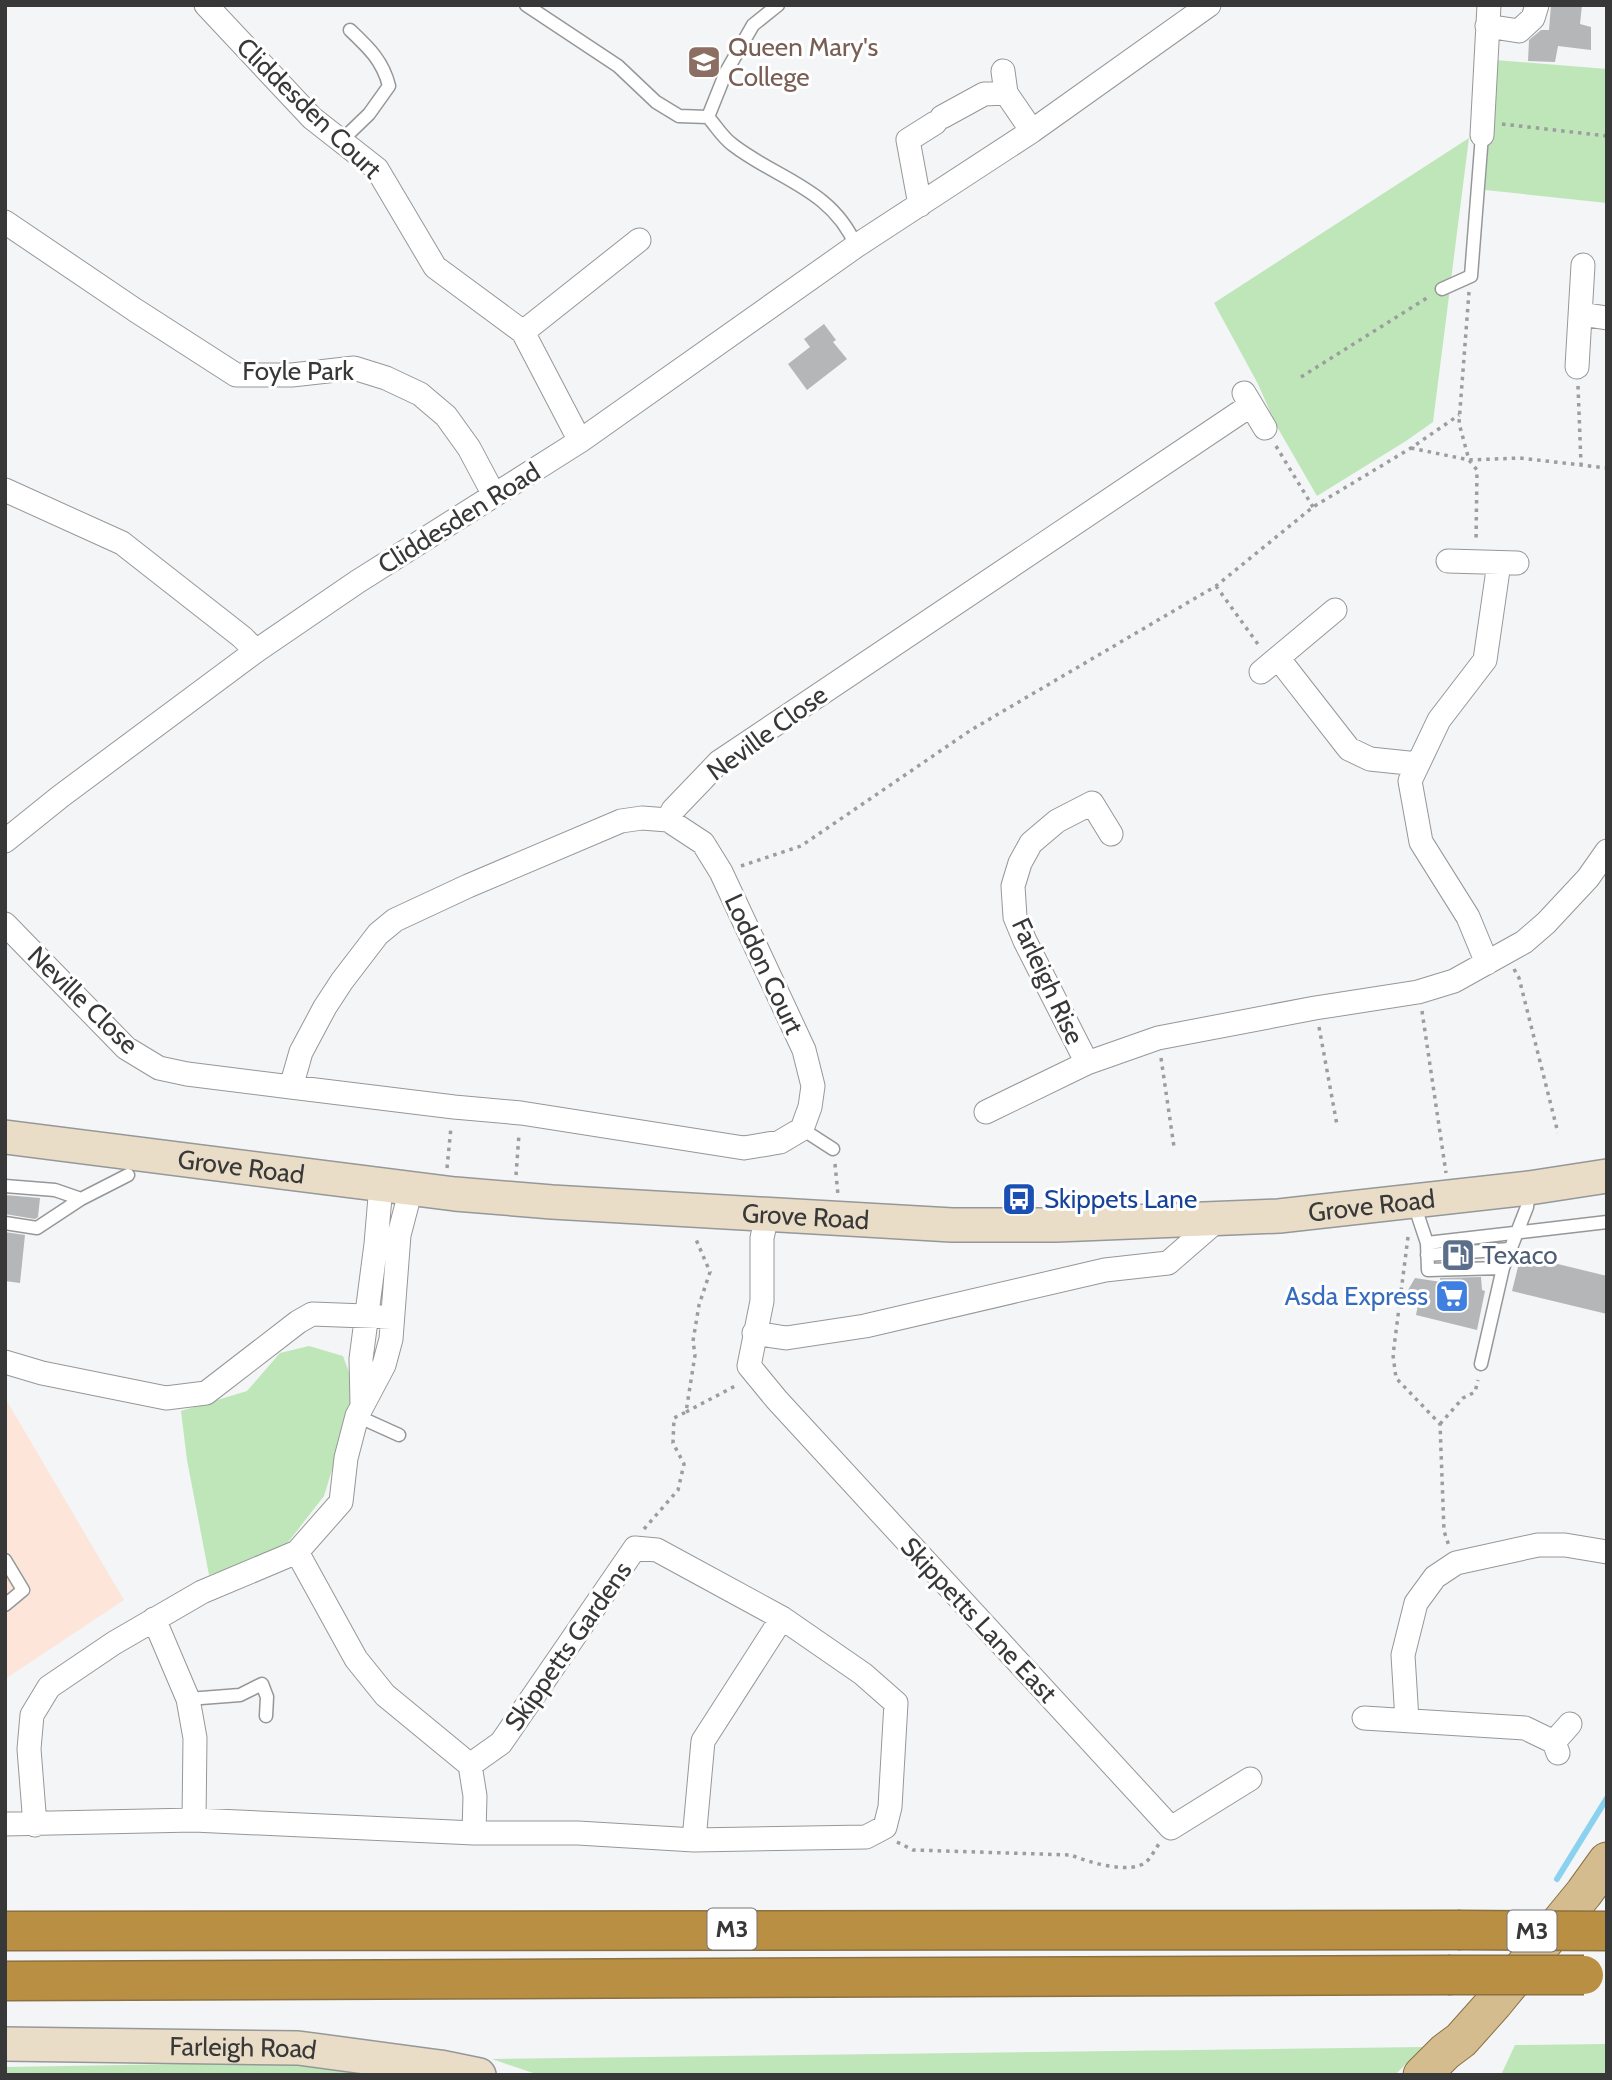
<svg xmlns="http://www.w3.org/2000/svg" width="1612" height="2080" font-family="Cabin,sans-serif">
  <rect width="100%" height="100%" fill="#f3f5f7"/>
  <path fill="#fde5da" d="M5 1398 124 1600 5 1679Z"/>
  <path fill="#bfe6b8" d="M1495 60 1607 69V203L1485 190Z
    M1469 138 1433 422 1406 441 1317 496 1276 425 1258 384 1214 303Z
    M309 1346 343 1356 356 1391 324 1496 282 1550 209 1575 187 1460 181 1411 247 1391 280 1353Z
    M1607 2044V2075H1501L1515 2045Z
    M1423 2047 1395 2075H539L492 2059Z
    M302 2062 375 2075H5V2067Z"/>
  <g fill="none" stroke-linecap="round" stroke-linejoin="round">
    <path stroke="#8ad2f0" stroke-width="6" d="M1557 1879 1607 1798"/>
  </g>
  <path fill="#b4b6b8" d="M1551 5H1582L1580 24 1591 27V50L1558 46 1555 62 1528 61 1529 40 1541 30H1549Z
    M824 324 836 340 833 342 847 359 807 390 788 364 810 347 804 339Z
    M5 1195 40 1198 38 1217 35 1219 5 1214Z
    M5 1232 25 1235 20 1283 5 1281Z
    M1521 1255 1607 1276V1314L1512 1291Z
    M1481 1277 1482 1290 1485 1291 1477 1330 1416 1315 1418 1305 1405 1302 1408 1290 1415 1278 1441 1282 1440 1278Z"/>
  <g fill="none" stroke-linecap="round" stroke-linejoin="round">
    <g stroke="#969799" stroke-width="15">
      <path id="lane" d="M526 5 618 66 656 102 679 116 708 117C716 126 723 138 733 145 777 179 832 189 856 246
        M708 117 726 72 753 25 778 5
        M341 141 369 114 389 86C383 61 368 47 350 30
        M1442 289 1471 276 1482 135
        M802 1129 833 1149
        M5 1186 55 1190 81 1199 128 1175
        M1418 1202V1216L1427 1243 1428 1270 1503 1268 1527 1207 1529 1188
        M5 1223 37 1228 81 1199
        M1427 1243 1607 1222
        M1427 1255 1510 1249
        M1481 1364 1503 1268
        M357 1416 399 1435
        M5 1560 23 1590 5 1605
        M188 1699 240 1695 262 1684 267 1697 266 1716"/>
    </g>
    <g stroke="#969799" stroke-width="25">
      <path id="street" d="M206 5 312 118 377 169 435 267 523 332 580 441
        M1487 26 1519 31 1533 18 1537 5
        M1003 71 1006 93
        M942 117 984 94 1006 93 1032 131
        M1482 135 1489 5
        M920 205 908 140 935 123
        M5 222 135 310 236 375H292L354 368 386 378 420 394 446 416 469 448 494 495
        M1581 314 1607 318
        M523 332 639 240
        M1577 367 1583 265
        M1244 393 1265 428
        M5 490 122 543 242 637 256 651
        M1448 561 1517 563
        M1278 658 1349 749 1370 759 1418 764
        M1261 672 1335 610
        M668 820 673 810 719 762 1251 405
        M5 841 61 796 256 651 357 582 580 441 856 246 1032 131 1209 5
        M5 924 126 1048 159 1068 187 1074 291 1087 301 1052 325 1007 342 981 378 934 395 920 468 886 621 821 642 818 668 820 703 843 721 872 804 1050 813 1086 810 1107 802 1129 780 1142 744 1148 521 1113 454 1107 291 1087
        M1487 963 1468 917 1421 842 1410 781 1439 720 1485 660 1499 563
        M1087 1063 1025 941 1015 917 1013 886 1020 863 1031 843 1057 821 1092 803 1111 834
        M986 1112 1087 1063 1158 1038 1315 1008 1418 992 1454 981 1524 942 1546 923 1588 878 1607 851
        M767 1215 762 1238V1301L749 1366 777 1400 1171 1828 1250 1779
        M754 1333 786 1338 865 1326 1105 1270 1168 1263 1221 1217
        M5 1362 42 1373 166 1398 206 1393 298 1322 312 1314 392 1317
        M362 1404 361 1359 376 1244 381 1185
        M297 1552 356 1659 385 1695 470 1765 475 1796 474 1833
        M154 1619 188 1699 195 1738 194 1820
        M1364 1718 1525 1728 1554 1742
        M1407 1720 1403 1655 1416 1603 1435 1577 1456 1563 1538 1545H1565L1607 1552
        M1558 1753 1554 1742 1570 1724
        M5 1824 194 1820 474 1833H578L694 1840 866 1837 885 1827 890 1807 896 1703 863 1674 782 1618 657 1550 635 1548 501 1743 470 1765
        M35 1825 29 1749 32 1715 49 1687 114 1643 202 1592 297 1552 341 1502 346 1458 357 1416 384 1365 391 1339 399 1235 411 1189
        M694 1840 703 1741 782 1618"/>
    </g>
    <g stroke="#969799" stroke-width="36">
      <g id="secondary">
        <path id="s1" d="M5 1137 455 1194 552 1202 952 1225H1056L1279 1216 1529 1188 1607 1176"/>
        <path id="s2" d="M5 2044 298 2048 440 2067 479 2075"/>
      </g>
    </g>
    <g stroke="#8c7140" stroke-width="39">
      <path id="primary" d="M1422 2075 1445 2052 1461 2040 1494 2003 1584 1893 1607 1861"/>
    </g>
    <g stroke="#8c7140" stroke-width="41">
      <path id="highway" d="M5 1931 1458 1930
        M5 1981 1448 1975"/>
    </g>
    <path stroke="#9c9d9e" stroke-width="3.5" stroke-dasharray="3.5 5" stroke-linecap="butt" d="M1502 124 1607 136
      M1469 292 1459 423 1469 460 1477 470 1476 542
      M1301 377 1430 296
      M1578 386 1581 464
      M1276 446 1313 507
      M1411 448 1469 460 1520 458 1607 468
      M1216 586 1260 647
      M741 866 801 846 971 730 1216 586 1313 507 1411 448 1459 415
      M1514 969 1519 978 1558 1133
      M1422 1011 1446 1173
      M1319 1027 1337 1125
      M1161 1058 1174 1147
      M835 1164 838 1195
      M447 1168 451 1127
      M516 1175 519 1134
      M1408 1237 1393 1355 1396 1378 1440 1424 1444 1531 1449 1546
      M686 1412 737 1385
      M1440 1424 1463 1398 1475 1392 1478 1380
      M644 1529 678 1490 684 1464 673 1443 674 1418 686 1412 695 1355 693 1341 699 1305 710 1272 695 1237
      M897 1842 913 1850 1071 1855C1088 1862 1130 1875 1146 1862 1151 1858 1155 1849 1159 1844"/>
    <use href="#lane" stroke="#fff" stroke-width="12"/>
    <use href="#street" stroke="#fff" stroke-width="23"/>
    <use href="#secondary" stroke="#eaddc7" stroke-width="33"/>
    <use href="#primary" stroke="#d5bc8e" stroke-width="37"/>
    <use href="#highway" stroke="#b98f43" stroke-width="38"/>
    <g stroke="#8c7140" stroke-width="41" stroke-linecap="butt">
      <path id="highway-bridge" d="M1458 1930 1607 1931
        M1448 1975H1584"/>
    </g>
    <use href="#highway-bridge" stroke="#b98f43" stroke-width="38"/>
  </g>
  <defs>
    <g id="university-square" transform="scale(1.75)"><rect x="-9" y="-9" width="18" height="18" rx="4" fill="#8d6e63" stroke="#fff"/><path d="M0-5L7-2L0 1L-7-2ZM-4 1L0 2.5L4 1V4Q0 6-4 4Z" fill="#fff"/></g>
    <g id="bus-square" transform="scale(1.75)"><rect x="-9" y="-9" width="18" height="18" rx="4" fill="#1a4fb4" stroke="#fff"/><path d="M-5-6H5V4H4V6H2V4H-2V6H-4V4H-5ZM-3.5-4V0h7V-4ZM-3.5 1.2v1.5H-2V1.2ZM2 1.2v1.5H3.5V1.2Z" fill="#fff"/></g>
    <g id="fuel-square" transform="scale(1.75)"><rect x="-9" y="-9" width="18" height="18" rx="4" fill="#5c6f8a" stroke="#fff"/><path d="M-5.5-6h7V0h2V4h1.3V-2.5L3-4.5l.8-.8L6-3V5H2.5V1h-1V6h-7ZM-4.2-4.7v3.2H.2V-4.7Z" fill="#fff"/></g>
    <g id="supermarket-square" transform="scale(1.75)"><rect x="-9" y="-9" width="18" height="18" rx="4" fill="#3f7fe0" stroke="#fff"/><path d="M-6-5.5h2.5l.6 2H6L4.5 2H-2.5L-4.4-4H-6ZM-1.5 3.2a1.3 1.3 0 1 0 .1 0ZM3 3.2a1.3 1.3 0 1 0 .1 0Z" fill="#fff"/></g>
  </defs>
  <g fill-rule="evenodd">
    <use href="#university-square" x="704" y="62"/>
    <use href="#bus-square" x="1019" y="1199"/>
    <use href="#fuel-square" x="1458" y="1255"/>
    <use href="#supermarket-square" x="1452" y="1296"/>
  </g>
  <g text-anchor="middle" stroke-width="6" stroke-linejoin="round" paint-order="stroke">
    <g fill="#fff" stroke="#747474" stroke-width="2">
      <rect x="707.5" y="1908.5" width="49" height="41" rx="5"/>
      <rect x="1507.5" y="1910.5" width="49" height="41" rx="5"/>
    </g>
    <g font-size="24" font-weight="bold" fill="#383839">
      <text x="732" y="1937">M3</text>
      <text x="1532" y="1939">M3</text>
    </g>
    <g font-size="26" fill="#785e54" stroke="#fff" text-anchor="start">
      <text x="728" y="56">Queen Mary's<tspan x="728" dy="30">College</tspan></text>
    </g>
    <g font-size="26" fill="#383839" stroke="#fff">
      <text transform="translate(309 108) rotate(44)" y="9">Cliddesden Court</text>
      <text x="298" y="380">Foyle Park</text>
      <text transform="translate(459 518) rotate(-32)" y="9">Cliddesden Road</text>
      <text transform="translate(767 733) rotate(-36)" y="9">Neville Close</text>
      <text transform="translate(764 964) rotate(65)" y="9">Loddon Court</text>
      <text transform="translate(1048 981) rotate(65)" y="9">Farleigh Rise</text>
      <text transform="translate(83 1000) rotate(44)" y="9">Neville Close</text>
      <text dy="9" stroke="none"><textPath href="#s1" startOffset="238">Grove Road</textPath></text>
      <text dy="9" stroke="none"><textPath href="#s1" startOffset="1372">Grove Road</textPath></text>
      <text dy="9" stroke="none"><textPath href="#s1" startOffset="805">Grove Road</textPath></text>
      <text transform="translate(979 1620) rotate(47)" y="9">Skippetts Lane East</text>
      <text transform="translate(568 1646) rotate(-55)" y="9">Skippetts Gardens</text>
      <text dy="9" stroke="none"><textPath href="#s2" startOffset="238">Farleigh Road</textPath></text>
    </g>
    <g font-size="26" fill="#164399" stroke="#fff" text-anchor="start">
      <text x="1044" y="1208">Skippets Lane</text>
    </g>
    <g font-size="26" fill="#4e5e75" stroke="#fff" text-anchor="start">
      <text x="1482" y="1264">Texaco</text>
    </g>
    <g font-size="26" fill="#366cbe" stroke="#fff" text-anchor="end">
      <text x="1428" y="1305">Asda Express</text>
    </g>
  </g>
  <rect width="1612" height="2080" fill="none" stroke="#383839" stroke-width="14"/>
</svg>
